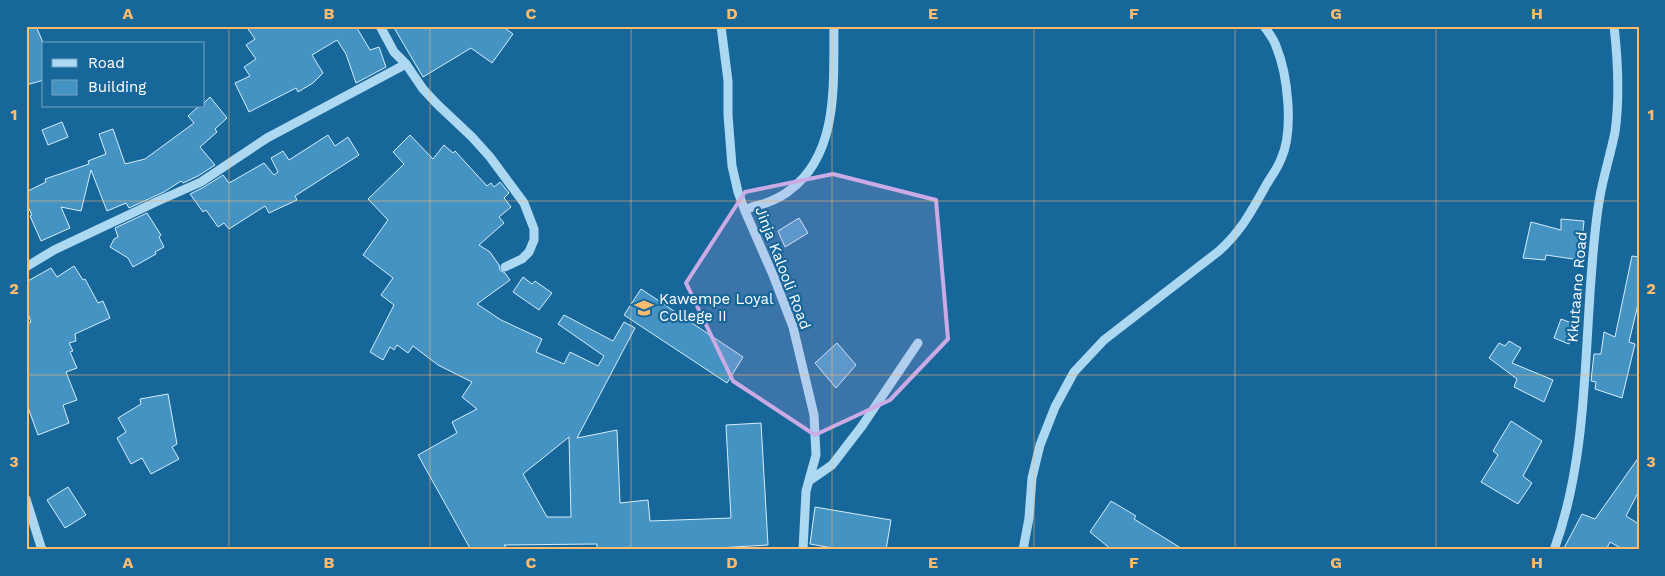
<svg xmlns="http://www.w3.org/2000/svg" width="1665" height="576" font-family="'Work Sans',sans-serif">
  <rect width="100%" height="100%" fill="#18679a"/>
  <path fill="#4493c2" stroke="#d5edfc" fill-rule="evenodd" d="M26 26H36L44 45V80L26 85Z
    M246 26H359L357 28 370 50 379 47 386 67 356 83 346 54 337 40 312 55 323 73 313 83 298 92 296 88 249 112 235 83 250 76 244 67 256 59 246 45 255 39Z
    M393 26H502L513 34 492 63 471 48 423 77Z
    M210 97 227 118 215 129 217 132 200 147 215 165 198 176 183 183 181 181 164 192 129 208 126 203 107 211 91 170 81 211 61 207 70 228 41 241 30 216 32 215 26 202V192L46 182 45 179 89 164 88 161 106 154 99 134 113 129 125 164 145 159 194 123 188 116 199 106H204V103Z
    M62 122 68 137 48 145 42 130Z
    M328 135 335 146 348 137 359 155 295 196 297 200 269 213 265 206 229 229 224 223 218 227 206 210 203 212 190 194 204 187 223 175 229 183 264 163 274 175 278 172 271 158 283 151 289 160Z
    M410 135 433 159 444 145 453 153 455 151 487 186 491 183 494 187 500 182 509 193 504 198 511 207 499 217 504 223 479 245 490 252 499 265 500 270 505 273 510 280 477 304 501 320 542 339 536 352 564 364 570 352 598 366 604 356 558 324 564 315 613 341 624 322 635 328 577 438 617 430 620 503 648 500 650 521 731 518 726 425 761 423 768 545 682 550H597V544L504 545 509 550H471L418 455 457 433 452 422 477 409 462 397 472 382 438 365 413 346 408 353 397 345 394 350 390 347 383 360 370 352 394 305 381 295 393 278 363 255 388 220 368 199 404 164 393 152ZM569 437 571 517H547L523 474Z
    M147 213 161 235 159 237 164 247 155 252 156 254 133 267 128 258 110 247 114 239 118 237 115 228Z
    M799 218 808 233 785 247 778 231Z
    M1561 219 1584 221 1580 260 1546 255 1545 260 1523 258 1531 222 1561 230Z
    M1632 256 1639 257V300L1629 342 1635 344 1622 398 1595 389 1596 382 1591 381 1594 354H1601L1604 332 1615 337Z
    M74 266 83 280 85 279 98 303 103 301 110 318 75 334 76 341 69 343 73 351 70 352 77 368 66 372 77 400 63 405 69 423 38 435 26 402V325L31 322 26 308V282L51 268 57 277Z
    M523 277 532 284 535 281 552 293 539 310 513 292Z
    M641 289 743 357 727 383 624 315Z
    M1561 319 1577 325 1569 344 1554 338Z
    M1509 341 1521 348 1512 363 1553 380 1544 402 1514 387 1517 379 1489 358 1499 343 1505 346Z
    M837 343 856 365 836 388 815 363Z
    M168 394 177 444 172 447 179 459 151 474 142 458 131 464 117 438 126 432 118 418 141 404 140 399Z
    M1511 421 1542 441 1523 476 1532 483 1518 504 1481 482 1498 455 1493 451Z
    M1639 457V491L1626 516 1639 524V550H1624L1610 542 1606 550H1563L1582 514 1595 519Z
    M68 487 86 515 65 528 47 500Z
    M1111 501 1136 516 1134 519 1184 550H1112L1090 532Z
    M815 507 891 520 886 550H844L810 544Z"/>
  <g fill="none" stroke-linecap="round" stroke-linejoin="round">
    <path stroke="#add8f2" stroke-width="9" d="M380 26 394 52 406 64 423 89 437 104 472 137 490 157 524 203 534 229V240L529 252 522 259 505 267
      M721 26 728 81V115L732 166 738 192 745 211 773 275 793 327 814 415 816 455 806 491 803 550
      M745 211C752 205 758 206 766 203 774 200 783 196 790 190 840 153 833 81 834 26
      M26 267 54 250 158 201 201 182 267 138 406 64
      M809 481 832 465 862 426 918 343
      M26 499 42 550
      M1023 550 1029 518 1032 478 1040 445 1055 407 1074 372 1104 340 1219 251C1240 232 1250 214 1264 189 1269 179 1277 170 1281 159 1294 131 1288 75 1276 46 1274 39 1268 32 1264 26
      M1554 550C1587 459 1584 361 1592 266 1594 241 1596 215 1601 191 1605 171 1611 152 1615 132 1620 97 1618 61 1614 26"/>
  </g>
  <path fill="#caabe5" fill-opacity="0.2" stroke="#caabe5" stroke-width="4" stroke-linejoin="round" d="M833 174 936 200 948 339 890 400 815 435 733 381 686 283 745 192Z"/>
  <path fill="none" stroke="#ffbc6e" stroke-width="1" stroke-opacity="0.55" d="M229 26V550M430 26V550M631 26V550M832 26V550M1034 26V550M1235 26V550M1436 26V550M26 201H1639M26 375H1639"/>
  <defs>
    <g id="school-bare" transform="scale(1.5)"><path d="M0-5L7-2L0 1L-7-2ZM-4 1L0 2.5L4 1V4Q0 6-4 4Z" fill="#ffbc6e" stroke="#18679a" stroke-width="2.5" paint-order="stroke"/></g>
  </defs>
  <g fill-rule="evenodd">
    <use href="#school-bare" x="644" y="308"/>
  </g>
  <g text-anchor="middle" stroke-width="4.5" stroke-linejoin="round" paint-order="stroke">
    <g font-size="15" fill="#fff" stroke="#18679a">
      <text transform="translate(783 268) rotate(69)" y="5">Jinja Kalooli Road</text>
      <text transform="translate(1577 287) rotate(-85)" y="5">Kkutaano Road</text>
    </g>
    <g font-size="15" fill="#fff" stroke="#18679a" text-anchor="start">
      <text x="659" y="304">Kawempe Loyal<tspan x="659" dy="17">College II</tspan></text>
    </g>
  </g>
  <rect width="1665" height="576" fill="none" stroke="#18679a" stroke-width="55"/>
  <rect x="42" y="42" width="162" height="65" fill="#18679a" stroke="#74a4c2"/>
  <rect x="52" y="59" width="25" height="8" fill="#add8f2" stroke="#74a4c2"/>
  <text x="88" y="68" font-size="15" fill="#ffffff">Road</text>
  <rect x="52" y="80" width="25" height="15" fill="#4493c2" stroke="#74a4c2"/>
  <text x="88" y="92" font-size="15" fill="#ffffff">Building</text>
  <rect x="28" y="28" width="1610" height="520" fill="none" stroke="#ffbc6e" stroke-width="2"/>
  <g font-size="16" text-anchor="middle" font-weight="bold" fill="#ffbc6e">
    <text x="128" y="19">A</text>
    <text x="329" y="19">B</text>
    <text x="531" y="19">C</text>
    <text x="732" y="19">D</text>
    <text x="933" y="19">E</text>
    <text x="1134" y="19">F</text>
    <text x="1336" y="19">G</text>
    <text x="1537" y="19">H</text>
    <text x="14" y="120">1</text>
    <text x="1651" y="120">1</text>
    <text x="14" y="294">2</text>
    <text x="1651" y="294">2</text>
    <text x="14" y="467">3</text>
    <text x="1651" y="467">3</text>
    <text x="128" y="568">A</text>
    <text x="329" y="568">B</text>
    <text x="531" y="568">C</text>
    <text x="732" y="568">D</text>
    <text x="933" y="568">E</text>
    <text x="1134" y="568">F</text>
    <text x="1336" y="568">G</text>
    <text x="1537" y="568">H</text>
  </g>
</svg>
